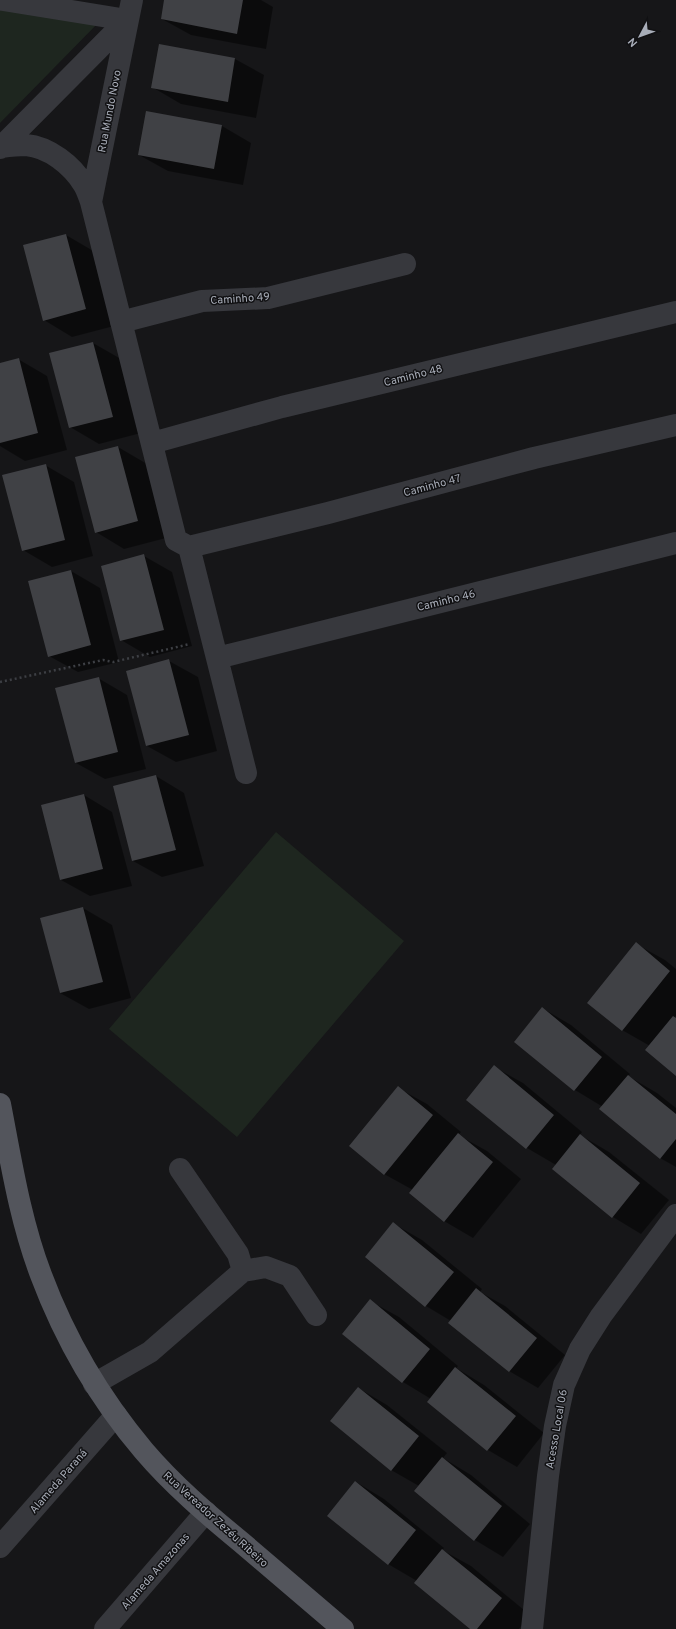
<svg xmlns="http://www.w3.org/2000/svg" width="676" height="1629" font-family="Overpass,sans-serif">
  <rect width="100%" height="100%" fill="#161618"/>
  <path fill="#1e261f" d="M0 5 103 18 0 123Z
    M276 832 404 941 237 1137 109 1029Z"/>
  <path fill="#0007" d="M165 0H261L273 7 266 49 191 35 162 19Z
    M160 45 235 59 264 75 256 118 181 104 152 87Z
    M147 112 222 126 251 143 243 185 168 171 139 155Z
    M66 235 95 252 114 326 72 337 44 320Z
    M93 343 121 359 141 433 99 444 70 427Z
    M18 359 47 376 67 450 25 461 0 446V364Z
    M118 447 147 464 166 538 124 549 96 532Z
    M45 465 74 482 93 556 52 567 23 550Z
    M144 556 172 572 192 646 150 657 121 640Z
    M71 571 100 588 119 662 78 672 49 656Z
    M169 661 198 677 217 751 176 762 147 746Z
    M98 678 127 695 146 769 105 779 76 763Z
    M156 776 184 793 204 866 162 877 133 861Z
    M84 795 112 812 132 886 90 896 61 880 42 806Z
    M83 908 112 925 131 998 89 1009 60 993Z
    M636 944 665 960 676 969V1016L674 1018 676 1019V1075L650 1046 622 1030Z
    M542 1008 571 1025 630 1074 628 1076 657 1093 676 1108V1167L660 1158 603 1107 575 1090 515 1041Z
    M494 1067 523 1083 582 1132 580 1135 609 1152 669 1200 641 1234 613 1217 553 1168 556 1165 527 1148 467 1100Z
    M398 1088 427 1104 461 1132 458 1135 487 1151 521 1179 473 1238 444 1221 413 1190 384 1174Z
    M394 1224 422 1240 482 1289 480 1292 505 1306 565 1355 538 1388 509 1371 451 1321 426 1306 367 1257Z
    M370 1301 399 1317 458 1366 456 1368 484 1385 544 1433 517 1467 488 1450 428 1401 431 1399 403 1382 343 1334Z
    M358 1388 387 1405 447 1453 443 1458 471 1475 530 1524 503 1557 475 1540 419 1486 391 1470Z
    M356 1482 384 1499 444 1548 442 1550 471 1566 530 1615 519 1629H472L417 1581 388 1564Z"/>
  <path fill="#404145" d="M164 0H243L237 34 161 19Z
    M159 44 235 58 228 102 151 88Z
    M146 111 222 125 214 169 138 155Z
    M66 234 86 309 43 321 23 245Z
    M93 342 113 417 69 428 49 353Z
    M19 358 38 433 0 443V363Z
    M118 446 138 521 95 533 75 457Z
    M46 464 65 540 22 551 2 475Z
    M144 554 164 630 120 641 101 566Z
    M71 570 91 645 48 657 28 581Z
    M169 659 189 735 146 746 126 671Z
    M99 677 118 752 75 763 55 688Z
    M156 775 176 850 132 861 113 786Z
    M84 794 103 869 60 880 41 805Z
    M83 907 103 982 60 993 40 918Z
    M636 942 670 971 622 1031 587 1003Z
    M542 1007 602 1057 574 1091 514 1042Z
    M673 1016 676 1018V1076L645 1050Z
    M494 1065 554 1115 526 1149 466 1100Z
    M628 1075 676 1114V1139L660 1159 599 1109Z
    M398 1086 433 1115 384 1175 349 1146Z
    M458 1133 493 1162 444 1222 409 1193Z
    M580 1134 640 1183 612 1218 552 1169Z
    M393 1222 454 1272 425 1307 365 1257Z
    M476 1288 537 1338 509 1372 448 1323Z
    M370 1299 430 1349 402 1383 342 1334Z
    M455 1367 516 1416 487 1451 427 1402Z
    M358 1387 419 1436 391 1471 330 1421Z
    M442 1457 502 1506 474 1541 414 1491Z
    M355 1481 416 1530 388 1565 327 1516Z
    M442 1549 502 1598 477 1629H470L414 1583Z"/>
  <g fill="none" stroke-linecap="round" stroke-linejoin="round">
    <path stroke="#3d3f44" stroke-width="2.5" stroke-dasharray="2 3" stroke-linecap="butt" d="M0 682 103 660 113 662 190 644"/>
    <path stroke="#37383d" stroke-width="22" d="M3 0 127 20
      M1 147C9 146 18 145 26 145 49 147 72 165 84 185 87 190 89 196 91 202L176 540 189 547 246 773
      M0 148 127 20
      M91 202 132 0
      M121 322 202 301 268 298 405 264
      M152 443 282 407 676 312
      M189 547 328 513 534 458 676 425
      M217 658 676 543
      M243 1271 266 1267 290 1276 316 1315
      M94 1384 150 1352 243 1271 238 1254 180 1169
      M0 1547 116 1415
      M105 1629 206 1512
      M532 1629 548 1476 555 1426 564 1385 580 1349 601 1316 676 1215"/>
    <path stroke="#53555c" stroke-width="22" d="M0 1104C11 1161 20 1220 41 1275 65 1339 100 1399 144 1451 173 1485 207 1514 241 1542 275 1571 309 1600 343 1629"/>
  </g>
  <g text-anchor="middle" stroke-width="3" stroke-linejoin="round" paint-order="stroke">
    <g font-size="11" fill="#a8adb8" stroke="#111113">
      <text transform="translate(109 111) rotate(-79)" y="4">Rua Mundo Novo</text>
      <text transform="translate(240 298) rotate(-4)" y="4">Caminho 49</text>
      <text transform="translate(413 375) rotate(-14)" y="4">Caminho 48</text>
      <text transform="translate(432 485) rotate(-15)" y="4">Caminho 47</text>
      <text transform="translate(446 600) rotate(-14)" y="4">Caminho 46</text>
      <text transform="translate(556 1429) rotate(-80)" y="4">Acesso Local 06</text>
      <text transform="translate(58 1481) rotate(-49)" y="4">Alameda Paraná</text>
      <text transform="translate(216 1519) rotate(42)" y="4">Rua Vereador Zezéu Ribeiro</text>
      <text transform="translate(155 1571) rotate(-49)" y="4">Alameda Amazonas</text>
    </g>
  </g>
  <g transform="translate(640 36) rotate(229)" stroke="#111113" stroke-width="3" paint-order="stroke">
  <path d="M0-3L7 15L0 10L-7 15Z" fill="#a8adb8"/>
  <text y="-6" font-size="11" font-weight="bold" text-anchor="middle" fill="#a8adb8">N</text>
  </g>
</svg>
